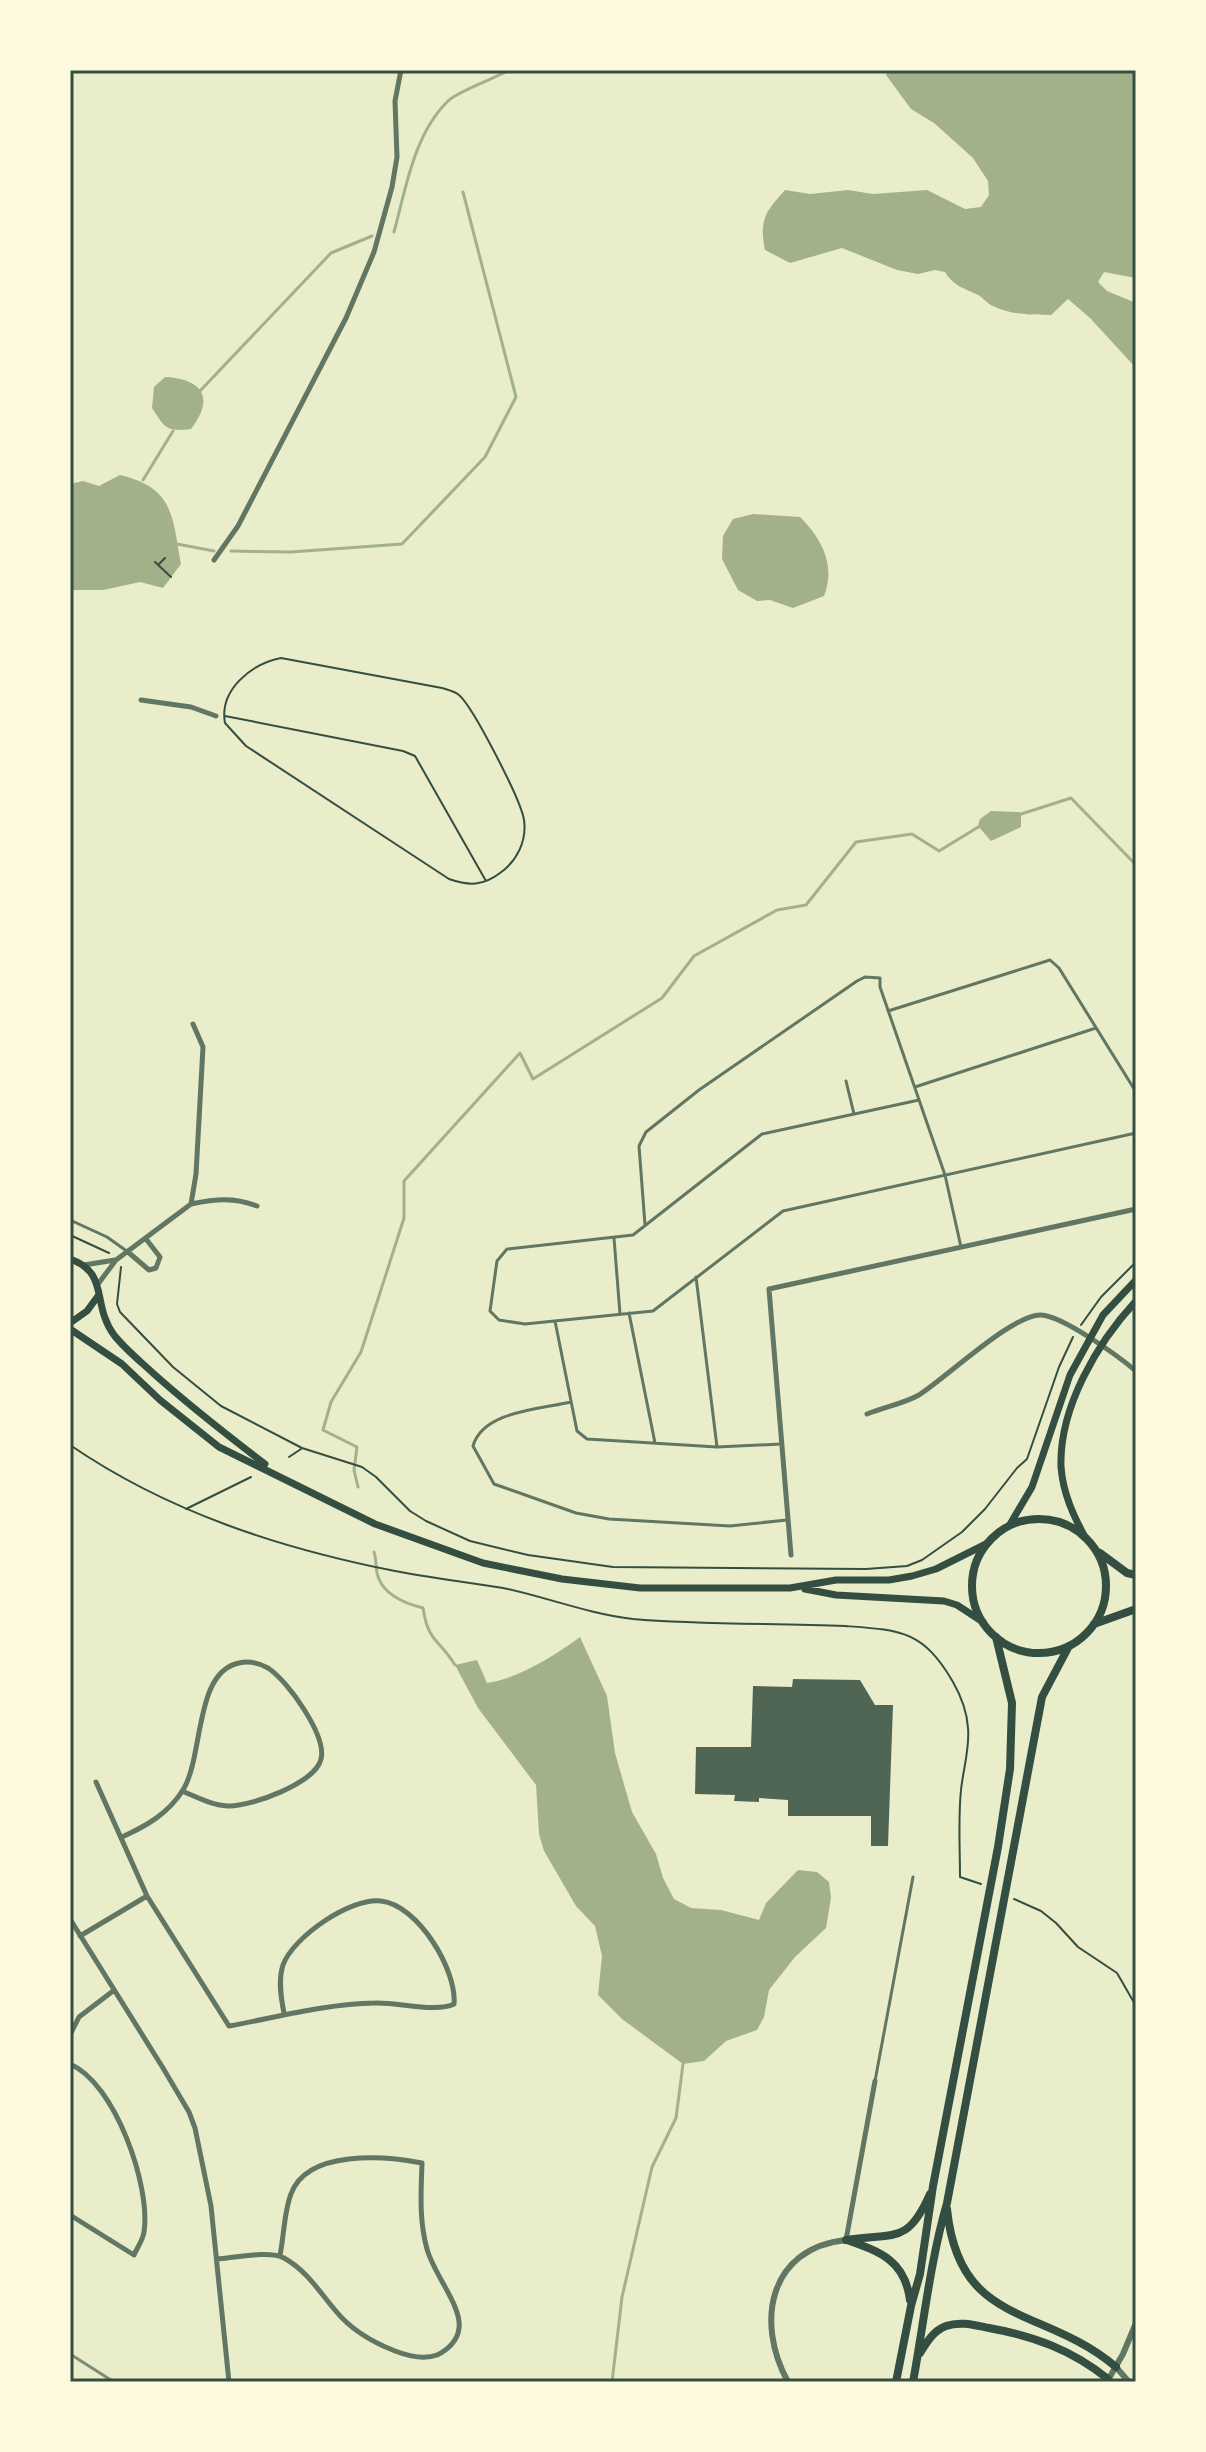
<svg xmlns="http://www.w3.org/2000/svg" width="1206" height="2452" font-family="'IBM Plex Sans',sans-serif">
  <rect width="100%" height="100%" fill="#e9edc9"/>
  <path fill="#a3b18a" d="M889 70H1136V278L1104 272 1098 282 1107 291 1136 303V368L1090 318 1068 299 1051 315C1032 315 1013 315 995 307 989 305 985 300 980 296 965 288 954 287 945 272L935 270 918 274 897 270 842 248 790 263 765 250C759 220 765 212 785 190L810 194 848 190 873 194 927 190 965 209 981 207 989 195 988 181 973 158 934 123 911 109 886 75Z
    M165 377C203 379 215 398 191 429 166 432 165 428 152 408L154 387Z
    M120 475C175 488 172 517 181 564L163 588 140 582 103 590H70V484L83 481 99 486Z
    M753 514 800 517C822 539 836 565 824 596L793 608 770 600 757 601 738 590 722 559 723 536 733 519Z
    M991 811 1019 812 1021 814V827L991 841 978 826 980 819Z
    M580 1637 607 1696 615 1753 632 1812 656 1854 663 1878 674 1899 691 1908 721 1910 759 1920 766 1903 798 1870 817 1872 829 1882 831 1898 826 1928 795 1957 769 1990 764 2017 757 2030 726 2041 704 2061 683 2064 622 2019 598 1995 602 1956 595 1926 576 1906 544 1851 539 1834 536 1785 478 1708 455 1665 477 1660 487 1683C517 1679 556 1655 580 1637Z"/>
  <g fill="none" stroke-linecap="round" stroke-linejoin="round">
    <path stroke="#a3b18a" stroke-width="3" d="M394 232C406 188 414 134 448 101 458 91 494 79 509 70
      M200 391 331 253 372 236
      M143 480 173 431
      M177 544 214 551
      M231 551 291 552 402 544 485 457 516 397 463 192
      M1018 815 1071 798 1136 865
      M358 1487 354 1470 357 1447 323 1430 331 1402 361 1352 404 1218V1181L520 1053 533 1079 662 998 694 956 777 910 806 905 856 842 912 834 939 851 980 826
      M374 1552C377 1561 375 1571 379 1579 386 1596 407 1604 423 1608 428 1642 439 1639 455 1665
      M612 2382 622 2297 652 2167 676 2118 683 2064"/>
  </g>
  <path fill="#4f6655" d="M793 1679 860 1680 875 1705H893L888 1846H871V1816H788V1800L759 1798V1802L734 1801 735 1795 695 1794 696 1747H751L753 1686 792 1687Z"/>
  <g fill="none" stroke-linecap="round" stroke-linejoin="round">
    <path stroke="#344e41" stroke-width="2" d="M155 562 171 577
      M159 564 165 558
      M281 658 442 688C448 690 454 691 459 695 473 707 521 800 524 820 527 841 517 861 500 873 483 886 469 886 449 879L246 746 225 723C219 690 251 664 281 658Z
      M225 716 403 751 415 756 486 881
      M70 1235 109 1253
      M121 1267 117 1304 120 1312 173 1367 221 1406 302 1448 362 1467 376 1477 410 1511 426 1521 470 1541 528 1555 613 1567 866 1569 907 1566 922 1560 962 1532 985 1509 1017 1468 1027 1459 1059 1367 1073 1337
      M1081 1325 1101 1297 1136 1262
      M70 1445C168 1512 279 1548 395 1571 431 1578 467 1582 503 1588 546 1597 589 1614 633 1619 702 1625 774 1623 845 1626 900 1630 923 1630 953 1682 961 1696 967 1712 968 1728 970 1748 963 1770 961 1790 958 1818 960 1848 960 1877L981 1884
      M289 1457 301 1449
      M186 1509 251 1477
      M1014 1899 1041 1911 1056 1923 1078 1947 1117 1973 1136 2006"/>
    <path stroke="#617663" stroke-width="3" d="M888 1011 1050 960 1059 968 1136 1092
      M846 1081 854 1114
      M915 1087 1096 1028
      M919 1100 762 1134 633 1235 507 1249 497 1261 490 1311 499 1320 525 1324 653 1311 783 1211 1136 1133
      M70 1220 107 1237 128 1252
      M645 1225 639 1146 646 1132 699 1090 857 981 865 977 880 978V987L945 1175 961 1247
      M614 1238 620 1314
      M696 1277 717 1447
      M629 1313 655 1443
      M555 1321 577 1431 587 1439 717 1447 781 1444
      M571 1402C541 1409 483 1411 473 1446L494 1484 576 1513 609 1519 730 1526 787 1520
      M875 2081 913 1877"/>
    <path stroke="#617663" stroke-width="5" d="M214 560 238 526 346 318 374 252 392 187 397 157 395 101 401 70
      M141 700 191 707 216 716
      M191 1204C215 1199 234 1197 257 1206
      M128 1252 149 1270 156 1268 160 1257 146 1239
      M84 1265 115 1260
      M98 1284 116 1260 191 1204 196 1174 203 1047 193 1024
      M867 1414C884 1407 903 1404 919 1395 947 1377 1013 1314 1041 1315 1063 1316 1118 1356 1136 1371
      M791 1555 769 1289 1136 1209
      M96 1782 147 1896 229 2026C278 2017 325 2004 375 2003 398 2002 436 2013 454 2004 457 1970 418 1905 381 1901 351 1897 293 1937 283 1965 278 1980 281 1998 284 2013
      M122 1837C146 1826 168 1814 183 1790 204 1756 194 1672 239 1663 248 1661 259 1663 268 1668 288 1681 327 1736 321 1759 316 1783 250 1807 228 1806 212 1805 196 1797 182 1791
      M70 1919 163 2068 189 2112 195 2128 211 2206 229 2382
      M80 1936 147 1896
      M70 2035 79 2017 113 1991
      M70 2064C115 2083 151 2186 144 2232 143 2240 137 2248 134 2255L70 2215
      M846 2240 875 2081
      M217 2259C233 2258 270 2250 284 2258 307 2271 318 2290 335 2310 350 2329 372 2342 395 2351 408 2356 424 2360 437 2355 448 2350 458 2340 459 2328 462 2306 433 2273 427 2249 419 2220 421 2193 422 2163 386 2156 307 2149 291 2194 284 2212 284 2236 280 2255"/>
    <path stroke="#617663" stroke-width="6" d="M1116 2367 1129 2382
      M1108 2380 1123 2354 1136 2323
      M788 2382C755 2322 769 2248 846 2240"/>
    <path stroke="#344e41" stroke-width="7" d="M70 1259C110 1273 91 1304 114 1335 125 1349 140 1361 154 1374 190 1406 227 1435 265 1464
      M70 1323 87 1311 98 1296
      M70 1329 122 1364 160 1400 219 1447 375 1524 483 1563 562 1579 640 1588H790L836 1580H889L912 1576 936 1569 988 1543
      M1009 1526 1032 1487 1070 1375 1103 1315 1136 1280
      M1085 1537C1073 1515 1063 1493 1061 1467 1059 1408 1097 1343 1136 1301
      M805 1589 836 1595 944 1601 957 1605 983 1622"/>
    <path stroke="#344e41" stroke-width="8" d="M972 1586a67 67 0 1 1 134 0a67 67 0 1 1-134 0Z
      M1100 1553 1127 1573 1136 1575
      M1094 1624 1136 1609
      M947 2209C959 2328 1043 2305 1116 2367
      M846 2240C894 2232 907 2246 930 2194
      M847 2240C881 2252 905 2261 910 2300
      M920 2353C927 2342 933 2331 946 2326 960 2321 974 2325 989 2328 1034 2336 1072 2350 1108 2379
      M896 2382 911 2306 920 2274 933 2186 998 1847 1010 1769 1012 1703 996 1637
      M913 2382C924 2322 930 2262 947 2203L1042 1697 1069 1646"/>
    <path stroke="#7c8e77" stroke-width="3" d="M70 2354 114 2382"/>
  </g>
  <rect width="1206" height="2452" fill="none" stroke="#fefae0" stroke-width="144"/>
  <rect x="72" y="72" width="1062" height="2308" fill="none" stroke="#344e41" stroke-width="3"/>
</svg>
